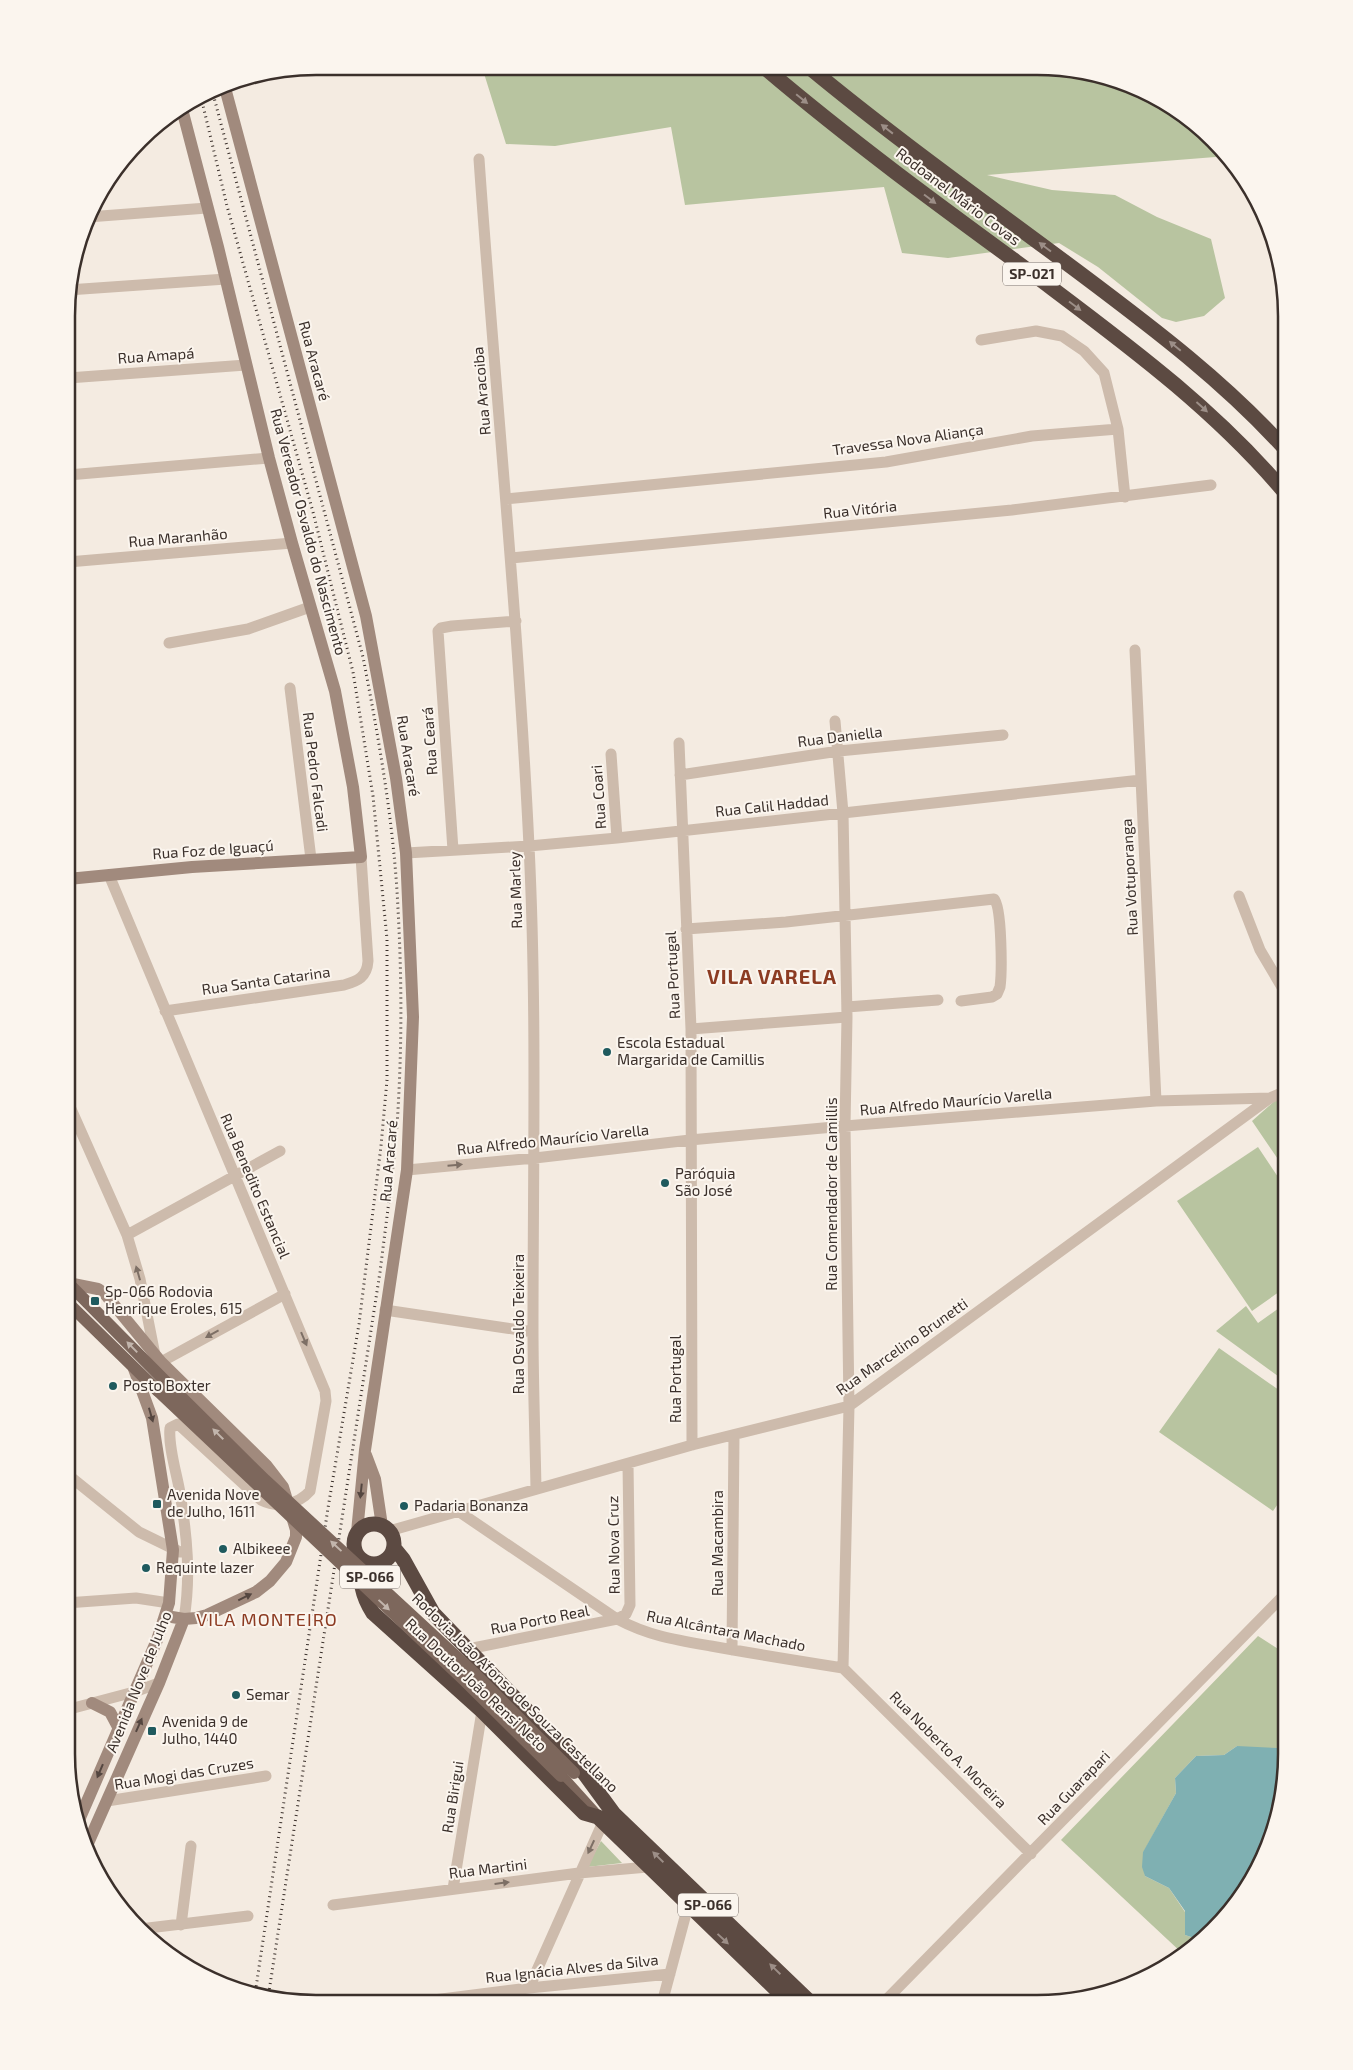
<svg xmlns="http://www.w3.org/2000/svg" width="1353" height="2070" font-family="'Exo 2',sans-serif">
  <rect width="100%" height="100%" fill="#f4ebe1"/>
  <path fill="#b8c4a0" d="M482 67 1070 68 1133 85 1189 118 1228 156 987 175 1052 190 1115 195 1157 217 1211 239 1225 298 1204 316 1176 322 1162 318 1098 267 1059 243 948 258 902 253 884 187 685 205 671 127 555 146 506 144Z
    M1286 1095V1171L1252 1121 1279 1097Z
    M1258 1147 1286 1189V1287L1252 1311 1177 1201Z
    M1286 1303V1382L1216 1331 1246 1306 1258 1323Z
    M1219 1348 1286 1395V1492L1273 1511 1159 1432Z
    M1258 1636 1286 1654V1767L1237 1746 1224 1755 1196 1756 1175 1778 1176 1793 1143 1853 1145 1876 1169 1888 1185 1912V1935L1203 1941 1183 1954 1061 1840Z
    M601 1841 622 1863 587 1867Z"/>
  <path fill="#7fb0b2" d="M1237 1746 1277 1748 1282 1764 1286 1767V1771L1273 1835 1245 1893 1203 1941 1185 1935V1911L1169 1888 1145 1876 1142 1867 1143 1852 1176 1793 1175 1778 1196 1756 1224 1755Z"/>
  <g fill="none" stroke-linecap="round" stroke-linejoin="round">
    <path stroke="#cdbbac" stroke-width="11" d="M479 159C495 388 518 617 529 846 537 1007 533 1167 533 1328 533 1382 535 1435 536 1489
      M88 217 207 208
      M68 290 226 279
      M68 378 246 365
      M1118 429 1125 497
      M68 475 269 458
      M506 499 886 462 1032 436 1118 429 1104 373 1084 351 1062 336 1036 331 981 340
      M511 558 1012 510 1211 485
      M68 562 292 543
      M169 643 248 629 310 607
      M1135 650 1156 1101
      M290 688 311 859
      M835 721 843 813 847 1017 845 1126 849 1406 843 1668
      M679 743 691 1029 692 1445
      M611 754 617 838
      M680 775 839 751 1003 735
      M453 850 438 631 441 628 452 626 516 621
      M406 853 529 846 617 838 1141 780
      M109 875 325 1391 326 1401 310 1491C298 1505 277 1508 261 1500L178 1424 170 1428C168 1447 177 1474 180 1493 187 1535 191 1577 184 1619
      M1239 896 1260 950 1286 994
      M686 929 786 922 994 899C1002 907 1002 973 1000 987L997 994 992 997 961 1001
      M847 1007 938 1000
      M165 1011 344 985C358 981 367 977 368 961L361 857
      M691 1029 847 1017
      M67 1100 127 1235 140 1279 155 1355
      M407 1170 535 1158 690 1140 845 1126 1156 1101 1270 1098
      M127 1235 280 1151
      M385 1310 533 1332
      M161 1362 285 1294
      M67 1474 139 1532 180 1552
      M458 1511 617 1619C649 1636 676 1640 711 1646 755 1654 799 1661 843 1668
      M389 1531 692 1445 849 1406 1270 1098 1286 1091
      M66 1603 136 1598 169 1603
      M468 1649 617 1619 626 1614 630 1605 628 1464
      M732 1650 734 1435
      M843 1668 1031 1854
      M66 1710 134 1692 159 1683
      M107 1801 266 1776
      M453 1889 482 1711
      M333 1905 579 1873 648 1867
      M181 1925 191 1846
      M140 1929 248 1916
      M529 1988 603 1822
      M418 2002 529 1988 670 1974
      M662 2003 688 1906
      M883 2003 1286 1593"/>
    <path stroke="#a18a7d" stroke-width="12" d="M224 84 366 616 396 778 406 853 413 1017 407 1170 365 1450 357 1532
      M68 879 192 867 361 857 353 787 335 691 292 543 269 458 218 247 182 109
      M68 1283 98 1289 105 1294 161 1362 266 1465 283 1487 296 1530V1537L286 1562 270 1581 256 1592 207 1615 196 1618 184 1619 166 1616
      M366 1455 375 1479 382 1526
      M92 1703 110 1712 118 1727
      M79 1820 157 1640 169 1603 173 1550 152 1418 134 1369
      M85 1850 159 1683 184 1619"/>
    <path stroke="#7d675c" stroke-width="12" d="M67 1282 166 1382
      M67 1302 158 1391
      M561 1776 598 1817"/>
    <path stroke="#5c4a42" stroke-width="15" d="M765 68C852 142 944 209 1037 277 1126 344 1215 409 1287 495
      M810 68C897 140 990 206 1081 274 1153 328 1226 383 1287 451
      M354 1544a20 20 0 1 1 40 0a20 20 0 1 1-40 0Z
      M394 1548 403 1559 433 1613 573 1758 614 1814 811 2003
      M360 1559C360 1580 361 1595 373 1613L482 1711 584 1813 598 1817 790 2003"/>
    <path stroke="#3b302b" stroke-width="3" stroke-dasharray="1 4" stroke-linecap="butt" d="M212 90 363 657C379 740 394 824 398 909 402 981 402 1053 397 1125 393 1174 386 1223 380 1272L268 1998
      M201 97 227 206 313 512 353 672 373 796 387 939V1080L381 1146 359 1324 328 1508 255 1994"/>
    <path stroke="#7d675c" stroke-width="12" d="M166 1382 265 1480 475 1674 574 1773
      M158 1391 465 1681 561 1776"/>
  </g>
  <defs><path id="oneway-solid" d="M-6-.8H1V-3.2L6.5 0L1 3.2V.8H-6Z" transform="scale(1.25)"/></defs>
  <g fill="#9c8e87">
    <use href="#oneway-solid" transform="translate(802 99) rotate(39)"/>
    <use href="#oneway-solid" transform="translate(887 129) rotate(-142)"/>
    <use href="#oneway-solid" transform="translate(930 199) rotate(37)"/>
    <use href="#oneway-solid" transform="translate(1045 247) rotate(-143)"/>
    <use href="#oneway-solid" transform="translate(1075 306) rotate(37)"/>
    <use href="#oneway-solid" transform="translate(1175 346) rotate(-140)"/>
    <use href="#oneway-solid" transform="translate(1202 407) rotate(42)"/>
    <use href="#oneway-solid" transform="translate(658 1857) rotate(-136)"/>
    <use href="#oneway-solid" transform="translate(723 1939) rotate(43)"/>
    <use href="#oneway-solid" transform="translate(775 1969) rotate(-136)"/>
  </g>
  <g fill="#7d6f65">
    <use href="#oneway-solid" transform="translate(455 1165) rotate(-5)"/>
    <use href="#oneway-solid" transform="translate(138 1273) rotate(-106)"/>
    <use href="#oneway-solid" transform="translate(212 1334) rotate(151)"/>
    <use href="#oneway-solid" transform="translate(304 1339) rotate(67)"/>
    <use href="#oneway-solid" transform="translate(591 1847) rotate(115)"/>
    <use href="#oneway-solid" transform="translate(502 1883) rotate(-7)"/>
  </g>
  <g fill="#c2b5ac">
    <use href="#oneway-solid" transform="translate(132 1347) rotate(-134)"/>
    <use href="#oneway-solid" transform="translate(218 1434) rotate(-135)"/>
    <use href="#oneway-solid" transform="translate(336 1546) rotate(-137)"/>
    <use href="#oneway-solid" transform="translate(384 1605) rotate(43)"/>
  </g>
  <g fill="#544640">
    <use href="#oneway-solid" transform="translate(151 1415) rotate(74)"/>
    <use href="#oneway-solid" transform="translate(361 1491) rotate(96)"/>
    <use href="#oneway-solid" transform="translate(245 1597) rotate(-26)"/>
    <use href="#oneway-solid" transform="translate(139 1725) rotate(-66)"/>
    <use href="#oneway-solid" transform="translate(100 1771) rotate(113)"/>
  </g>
  <g fill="#1f5a5e" stroke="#fbf5ee" stroke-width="2">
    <circle cx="607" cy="1052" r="5"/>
    <circle cx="665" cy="1183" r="5"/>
    <rect x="90" y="1296" width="10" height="10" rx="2.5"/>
    <circle cx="113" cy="1386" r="5"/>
    <rect x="152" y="1499" width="10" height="10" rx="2.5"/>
    <circle cx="404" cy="1506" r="5"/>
    <circle cx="223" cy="1549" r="5"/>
    <circle cx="146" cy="1568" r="5"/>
    <circle cx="236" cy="1695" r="5"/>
    <rect x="147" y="1726" width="10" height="10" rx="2.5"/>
  </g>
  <g text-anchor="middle" stroke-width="4" stroke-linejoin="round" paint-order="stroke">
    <g fill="#fbf5ee" stroke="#756b66" stroke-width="1">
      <rect x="1003" y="262.5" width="58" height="23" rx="4"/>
      <rect x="340" y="1565.5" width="60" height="23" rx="4"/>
      <rect x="678" y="1893.5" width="60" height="23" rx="4"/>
    </g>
    <g font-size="14" font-weight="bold" fill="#3b302b">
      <text x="1032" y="279">SP-021</text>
      <text x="370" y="1582">SP-066</text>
      <text x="708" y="1910">SP-066</text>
    </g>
    <g font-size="15" fill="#3b302b" stroke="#fbf5ee">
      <text transform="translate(958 197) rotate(37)" y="5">Rodoanel Mário Covas</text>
      <text transform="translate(156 356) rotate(-4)" y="5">Rua Amapá</text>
      <text transform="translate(314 361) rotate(75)" y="5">Rua Aracaré</text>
      <text transform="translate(482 391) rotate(-95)" y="5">Rua Aracoiba</text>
      <text transform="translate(908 440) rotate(-8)" y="5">Travessa Nova Aliança</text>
      <text transform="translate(860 510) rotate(-6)" y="5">Rua Vitória</text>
      <text transform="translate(308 532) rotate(75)" y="5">Rua Vereador Osvaldo do Nascimento</text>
      <text transform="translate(178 538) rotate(-5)" y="5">Rua Maranhão</text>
      <text transform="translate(840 737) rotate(-7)" y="5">Rua Daniella</text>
      <text transform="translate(430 741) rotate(-94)" y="5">Rua Ceará</text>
      <text transform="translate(408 756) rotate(81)" y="5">Rua Aracaré</text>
      <text transform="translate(315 772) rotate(83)" y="5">Rua Pedro Falcadi</text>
      <text transform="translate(599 797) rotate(-94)" y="5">Rua Coari</text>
      <text transform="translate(772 806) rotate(-6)" y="5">Rua Calil Haddad</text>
      <text transform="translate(213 850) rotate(-4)" y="5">Rua Foz de Iguaçú</text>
      <text transform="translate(1130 877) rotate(-93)" y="5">Rua Votuporanga</text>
      <text transform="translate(516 890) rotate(-92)" y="5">Rua Marley</text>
      <text transform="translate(673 975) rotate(-93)" y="5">Rua Portugal</text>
      <text transform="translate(266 981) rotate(-8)" y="5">Rua Santa Catarina</text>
      <text transform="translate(956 1102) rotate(-5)" y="5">Rua Alfredo Maurício Varella</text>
      <text transform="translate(553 1140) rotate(-6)" y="5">Rua Alfredo Maurício Varella</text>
      <text transform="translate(389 1161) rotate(-85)" y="5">Rua Aracaré</text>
      <text transform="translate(255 1186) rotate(67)" y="5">Rua Benedito Estancial</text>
      <text transform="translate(832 1194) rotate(-90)" y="5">Rua Comendador de Camillis</text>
      <text transform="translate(519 1324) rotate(-90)" y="5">Rua Osvaldo Teixeira</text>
      <text transform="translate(902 1347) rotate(-35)" y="5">Rua Marcelino Brunetti</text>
      <text transform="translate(676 1379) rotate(-90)" y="5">Rua Portugal</text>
      <text transform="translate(718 1543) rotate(-90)" y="5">Rua Macambira</text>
      <text transform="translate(614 1545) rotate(-91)" y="5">Rua Nova Cruz</text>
      <text transform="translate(540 1620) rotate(-11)" y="5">Rua Porto Real</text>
      <text transform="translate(726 1631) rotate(11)" y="5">Rua Alcântara Machado</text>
      <text transform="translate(139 1682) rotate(-68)" y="5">Avenida Nove de Julho</text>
      <text transform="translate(476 1685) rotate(43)" y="5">Rua Doutor João Rensi Neto</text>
      <text transform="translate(515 1693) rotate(44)" y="5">Rodovia João Afonso de Souza Castellano</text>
      <text transform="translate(948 1750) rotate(45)" y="5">Rua Noberto A. Moreira</text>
      <text transform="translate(184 1774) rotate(-9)" y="5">Rua Mogi das Cruzes</text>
      <text transform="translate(1074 1788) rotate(-46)" y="5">Rua Guarapari</text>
      <text transform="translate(453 1797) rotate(-81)" y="5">Rua Birigui</text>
      <text transform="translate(488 1869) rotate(-7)" y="5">Rua Martini</text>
      <text transform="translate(572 1969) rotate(-6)" y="5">Rua Ignácia Alves da Silva</text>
    </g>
    <g font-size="15" fill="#3b302b" stroke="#fbf5ee" text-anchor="start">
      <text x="617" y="1048">Escola Estadual<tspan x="617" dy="17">Margarida de Camillis</tspan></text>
      <text x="675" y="1179">Paróquia<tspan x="675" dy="17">São José</tspan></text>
      <text x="105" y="1297">Sp-066 Rodovia<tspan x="105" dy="17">Henrique Eroles, 615</tspan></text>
      <text x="123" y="1391">Posto Boxter</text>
      <text x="167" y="1500">Avenida Nove<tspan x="167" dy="17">de Julho, 1611</tspan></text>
      <text x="414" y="1511">Padaria Bonanza</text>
      <text x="233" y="1554">Albikeee</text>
      <text x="156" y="1573">Requinte lazer</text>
      <text x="246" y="1700">Semar</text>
      <text x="162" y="1727">Avenida 9 de<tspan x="162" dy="17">Julho, 1440</tspan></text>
    </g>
    <g font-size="18" letter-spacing="1" fill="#8c3b22" stroke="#fbf5ee">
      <text x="267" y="1626">VILA MONTEIRO</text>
    </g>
    <g font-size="20" font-weight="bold" letter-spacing="1" fill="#8c3b22" stroke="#fbf5ee">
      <text x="772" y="984">VILA VARELA</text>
    </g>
  </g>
  <path d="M0 0H1353V2070H0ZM316 75H1037A241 241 0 0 1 1278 316V1754A241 241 0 0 1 1037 1995H316A241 241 0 0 1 75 1754V316A241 241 0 0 1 316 75Z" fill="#fbf5ee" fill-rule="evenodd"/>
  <path fill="none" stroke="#3b302b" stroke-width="2.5" d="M316 75H1037A241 241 0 0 1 1278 316V1754A241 241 0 0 1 1037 1995H316A241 241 0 0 1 75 1754V316A241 241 0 0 1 316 75Z"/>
</svg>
